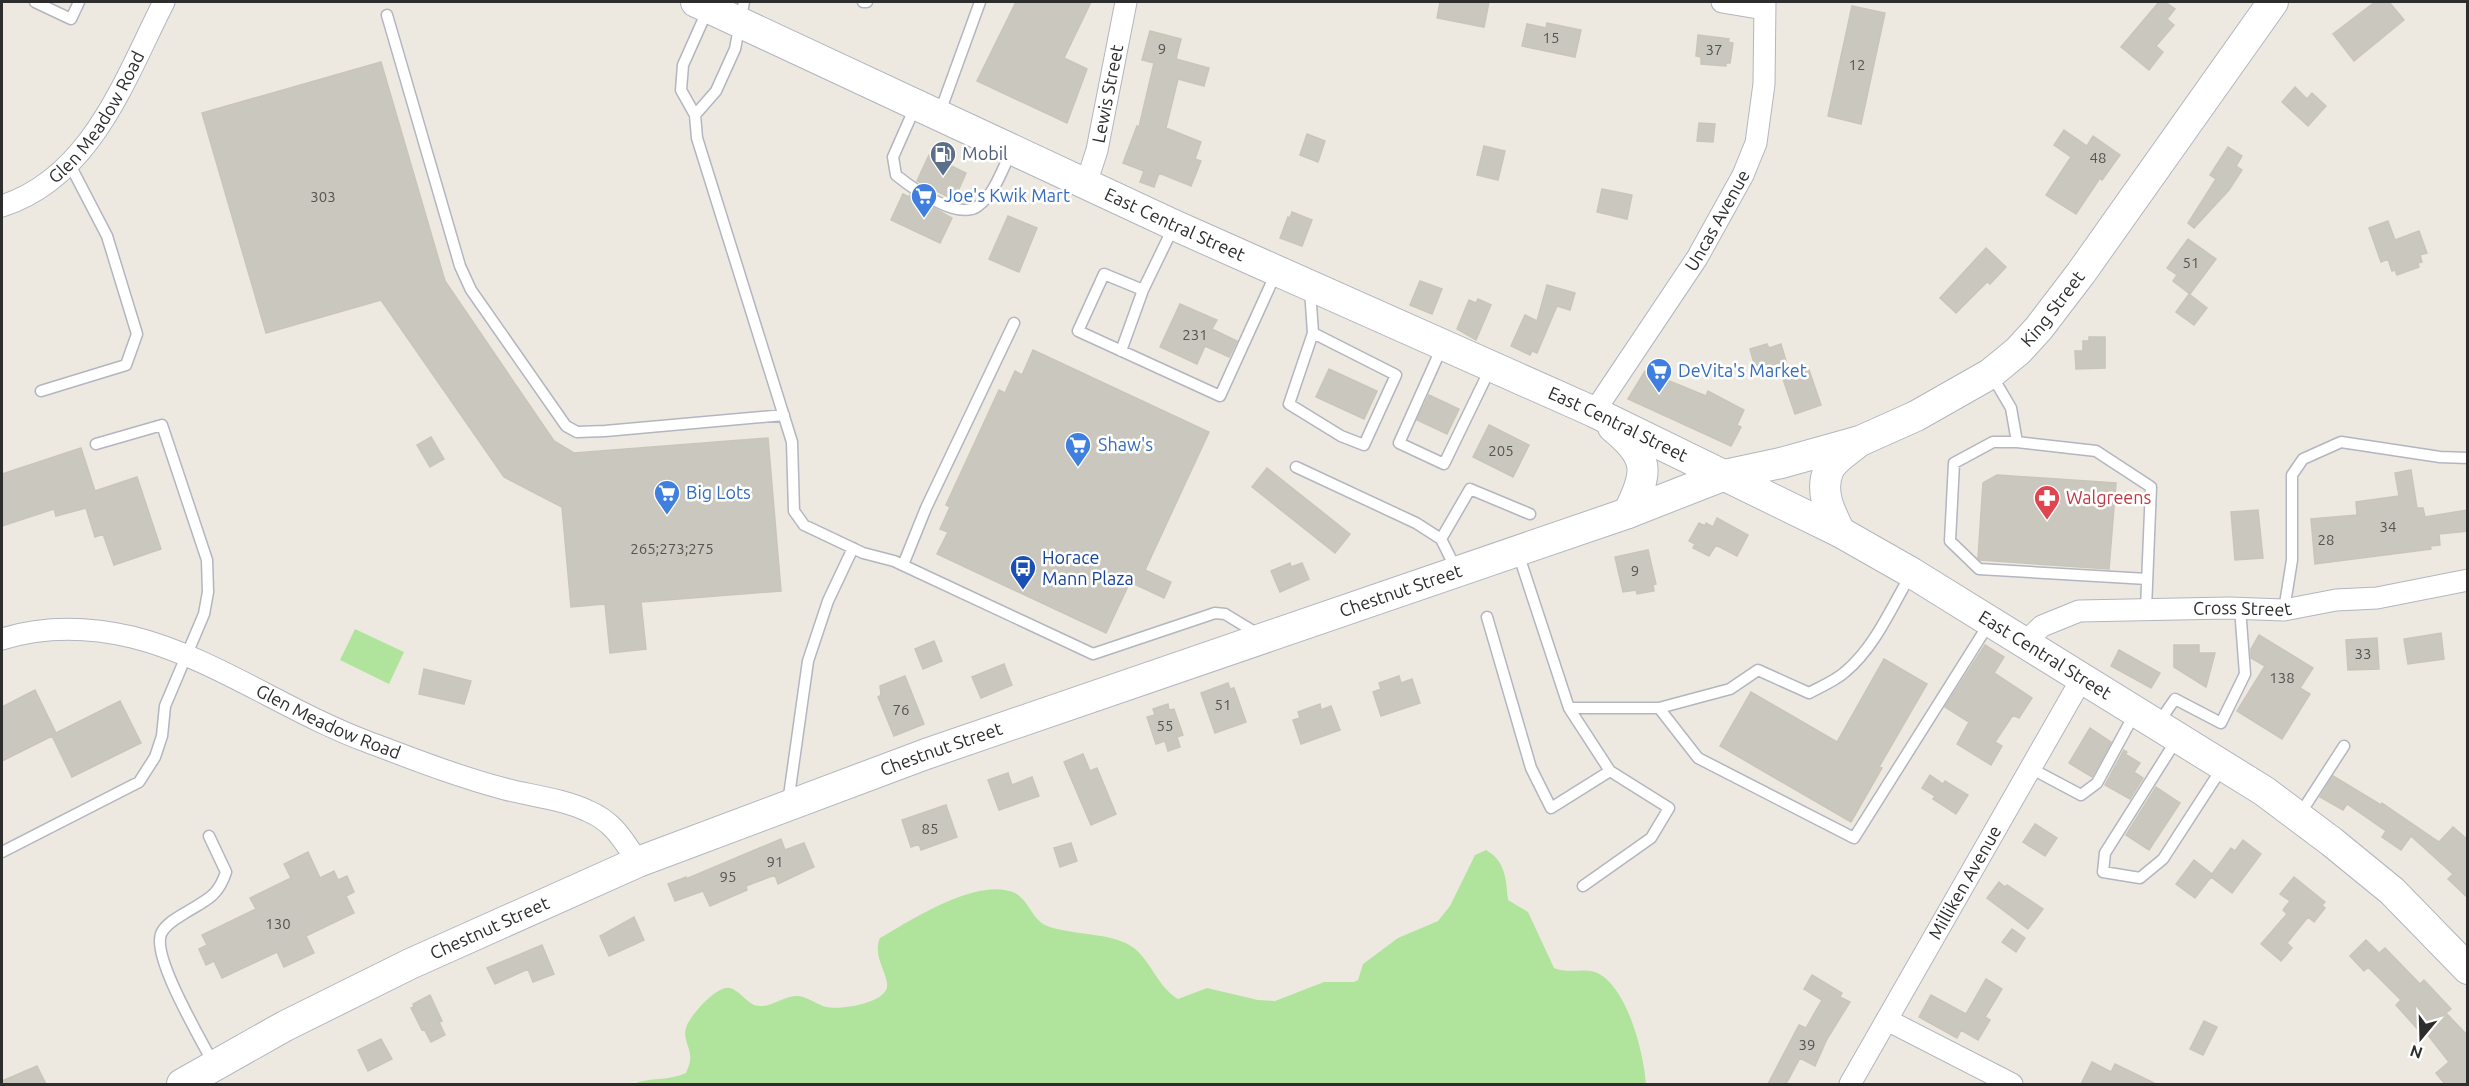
<svg xmlns="http://www.w3.org/2000/svg" width="2469" height="1086" font-family="Ubuntu,sans-serif">
  <rect width="100%" height="100%" fill="#eee9e0"/>
  <path fill="#b0e49d" d="M355 629 404 652 389 684 340 660Z
    M1486 850C1506 861 1506 880 1508 900L1528 912 1554 968C1569 974 1581 968 1595 972 1627 984 1644 1054 1646 1084H633C650 1077 669 1081 686 1073 687 1070 690 1064 690 1060 692 1048 681 1039 687 1025 692 1014 717 985 730 988 741 991 749 1007 761 1006 773 1006 785 996 796 996 807 996 816 1004 826 1007 840 1010 879 1004 886 990 892 978 871 957 880 938 911 920 978 876 1015 893 1030 901 1032 922 1050 927 1074 935 1115 933 1134 948 1153 964 1157 986 1178 999L1207 988 1258 1000 1275 1001 1324 982H1354L1358 980 1363 964 1398 938 1438 921 1450 906 1475 855Z"/>
  <path fill="#cac7be" stroke="#cac5b9" stroke-width="1.5" d="M1016 2H1091L1064 58 1087 69 1067 123 977 81Z
    M1440 2H1489L1484 27 1437 18Z
    M2159 2H2165L2175 9 2167 19 2174 25 2156 46 2163 52 2149 70 2121 47Z
    M2375 2H2389L2404 20 2354 61 2333 34Z
    M1852 6 1885 13 1861 124 1828 116Z
    M1547 23 1581 30 1575 57 1522 46 1527 24 1546 28Z
    M1150 31 1181 39 1176 59 1209 68 1204 86 1178 79 1166 128 1201 142 1195 159 1201 161 1191 186 1159 173 1154 187 1140 182 1144 171 1123 163 1137 126 1139 127 1154 63 1142 60Z
    M1698 35 1729 39 1728 42 1733 43 1730 63H1726V66L1701 64V57L1696 56Z
    M381 62 445 281 554 441 574 453 768 438 781 591 641 602 646 649 610 653 605 604 571 607 562 507 504 477 381 300 266 333 202 113Z
    M2295 87 2307 99 2312 93 2326 106 2308 126 2282 102Z
    M1699 123 1715 124 1713 142 1697 141Z
    M2064 130 2087 146 2093 136 2120 155 2102 180 2100 178 2076 214 2046 195 2071 157 2054 145Z
    M1307 134 1325 141 1318 162 1300 155Z
    M1484 146 1505 151 1498 180 1477 175Z
    M2228 147 2242 156 2236 166 2242 170 2229 190 2194 228 2188 223 2216 179 2210 175Z
    M929 155 966 173 954 200 917 181Z
    M1602 189 1632 195 1627 219 1597 212Z
    M903 194 909 197 910 195 952 218 940 243 891 220Z
    M1292 212 1312 220 1302 246 1280 238 1288 217 1290 218Z
    M1008 216 1037 228 1019 272 989 259Z
    M2388 221 2395 240 2419 231 2427 253 2420 255 2422 262 2418 263 2419 267 2397 275 2395 270 2392 271 2388 259 2381 262 2369 228Z
    M2188 239 2216 259 2190 294 2173 281 2177 275 2167 268Z
    M1986 248 2006 267 1990 284 1987 282 1956 313 1940 298Z
    M1420 281 1442 289 1432 314 1410 305Z
    M1547 285 1575 293 1570 310 1557 306 1537 353 1532 351 1530 355 1511 346 1525 315 1537 321Z
    M2189 294 2207 308 2194 325 2176 312Z
    M1478 299 1491 305 1476 340 1457 329 1469 300 1476 303Z
    M1180 304 1217 320 1212 329 1237 341 1229 357 1205 346 1197 364 1160 347Z
    M2089 337H2105V368L2076 369 2075 351H2083V341H2089Z
    M1767 344 1769 348 1781 344 1786 361 1756 370 1750 349Z
    M1033 350 1209 432 1145 570 1171 582 1164 598 1130 582 1106 633 937 554 948 532 940 529 950 507 946 505 999 390 1005 393 1015 371 1022 375Z
    M1329 369 1377 391 1364 419 1316 397Z
    M1809 370 1821 405 1795 414 1783 379Z
    M1645 371 1706 396 1708 391 1744 410 1737 425 1741 427 1731 446 1628 399Z
    M1429 395 1459 409 1447 434 1417 420Z
    M1489 425 1529 445 1513 477 1473 457Z
    M431 437 444 459 430 467 417 445Z
    M81 448 95 491 137 477 161 549 114 565 103 534 95 537 86 508 56 516 54 509 2 526V474Z
    M1267 468 1350 534 1335 553 1252 487Z
    M2411 470 2417 508H2423L2425 517 2468 510V531L2439 534 2440 545 2430 546 2431 549 2315 564 2311 519 2357 515 2356 502 2399 496 2395 473Z
    M1997 475 2116 483 2109 569 1980 560 1978 558 1983 483Z
    M2258 510 2263 558 2235 560 2231 512Z
    M1717 518 1748 535 1737 556 1716 545 1709 556 1693 548 1695 544 1689 541 1699 523 1705 526 1706 523 1713 527Z
    M1648 550 1656 584 1653 585 1654 591 1637 594 1636 590 1623 592 1615 557Z
    M1290 563 1291 567 1302 563 1309 579 1280 592 1271 571Z
    M2441 633 2444 659 2408 664 2404 639Z
    M2259 635 2313 668 2300 688 2310 694 2282 739 2237 711 2265 666 2251 658V649Z
    M2377 638 2379 669 2348 670 2346 640Z
    M934 641 942 661 923 669 915 649Z
    M1985 645 2004 657 1994 673 2032 698 2019 718 2013 715 1995 742 2002 746 1991 765 1957 744 1969 722 1945 707Z
    M2174 645H2199V653H2215L2206 687 2174 667Z
    M2119 650 2160 673 2151 688 2111 666Z
    M1884 659 1927 684 1879 767 1882 768 1851 822 1720 746 1751 692 1837 742Z
    M1004 664 1012 685 981 698 972 677Z
    M424 669 471 681 464 704 419 694Z
    M905 676 924 724 894 736 878 697 881 695 880 686Z
    M1399 676 1401 683 1412 679 1420 703 1381 716 1373 692 1381 689 1379 683Z
    M1228 683 1230 689 1234 688 1246 722 1215 733 1201 693Z
    M35 690 56 733 120 701 141 743 72 777 52 736 2 761V707Z
    M1168 704 1169 710 1174 709 1183 735 1177 737 1180 747 1168 751 1165 741 1156 744 1147 717 1155 715 1153 709Z
    M1320 704 1321 710 1331 706 1340 730 1301 744 1293 720 1300 718 1298 712Z
    M2090 728 2111 742 2092 777 2069 763Z
    M2124 750 2127 752 2125 754 2140 763 2134 772 2143 778 2130 799 2105 785Z
    M1083 754 1090 771 1097 768 1116 814 1091 825 1064 762Z
    M1008 773 1012 785 1032 777 1039 796 999 810 988 780Z
    M1930 775 1943 784 1945 781 1968 795 1956 814 1933 799 1935 796 1922 788Z
    M2333 776 2381 805 2382 803 2439 842 2453 827 2468 840V898L2448 879 2453 874 2411 836 2401 850 2382 837 2386 831 2347 804 2343 810 2320 797Z
    M2156 787 2180 803 2149 850 2126 835Z
    M946 805 957 837 921 850 919 844 911 847 902 820Z
    M2035 824 2057 838 2045 856 2023 842Z
    M781 839 785 850 804 843 814 867 778 884 775 875 746 886 747 890 710 906 703 891 675 901 668 884 686 877V879Z
    M2243 840 2261 854 2232 893 2211 877 2195 898 2176 884 2194 860 2212 874 2231 848 2235 851Z
    M1071 843 1077 861 1060 867 1054 848Z
    M308 852 320 878 334 871 338 880 347 876 354 892 346 896 354 913 306 936 314 953 284 967 277 952 222 978 214 961 206 965 199 949 207 945 202 935 256 909 250 898 291 878 284 864Z
    M2294 877 2325 902 2322 905 2325 908 2314 922 2308 917 2287 943 2292 948 2281 961 2261 944 2287 914 2283 910 2290 901 2280 894Z
    M1999 882 2005 887 2007 885 2043 909 2028 929 1987 898Z
    M634 917 644 940 609 956 600 936Z
    M2012 929 2025 938 2016 952 2002 942Z
    M2366 940 2379 953 2385 948 2420 984 2424 980 2451 1009 2446 1013 2468 1036V1084H2445L2436 1073 2449 1062 2424 1030 2421 1033 2396 1005 2401 1000 2368 967 2364 971 2350 956Z
    M542 945 554 974 533 982 528 969 495 984 487 968Z
    M1812 975 1842 993 1840 997 1850 1002 1827 1039 1815 1066 1800 1058 1786 1084H1768L1799 1025 1806 1028 1822 1000 1804 989Z
    M1986 979 2002 989 1985 1017 1990 1020 1978 1040 1961 1030 1957 1038 1919 1017 1931 995 1966 1014Z
    M430 995 442 1021 439 1022 445 1035 431 1042 424 1029 422 1030 411 1008 414 1007 413 1004Z
    M2204 1021 2217 1027 2203 1055 2190 1049Z
    M381 1039 392 1059 368 1071 358 1050Z
    M2092 1062 2111 1072 2115 1064 2156 1084H2081Z
    M37 1066 46 1084H2V1081Z"/>
  <g fill="none" stroke-linecap="round" stroke-linejoin="round">
    <g stroke="#b3b5c0" stroke-width="13">
      <path id="lane" d="M35 2 71 19 79 2
        M863 2H867
        M708 9 683 65 681 90 695 115 697 138 792 442 794 511 804 525 863 553 894 561 1093 654 1215 613 1225 614 1258 634
        M387 15 460 266 471 290 566 426 577 432 605 431 784 415
        M916 105 893 157 896 175C912 188 958 221 978 206 995 194 1003 167 1012 150
        M940 112 980 2
        M695 115 716 91 735 49 744 2
        M1173 228 1143 290 1104 274 1078 331 1220 396 1276 273
        M1310 290 1313 333 1289 404 1341 436 1364 445 1396 375 1313 333
        M1442 347 1399 443 1444 464 1491 367
        M1121 351 1143 290
        M1991 374 2011 408 2017 442 2096 451 2151 487 2146 609
        M41 391 126 365 137 334 107 236 69 163
        M2017 442H1993L1954 463 1950 541 1979 569 2147 579
        M1296 467 1416 523 1441 539 1457 571
        M1441 539 1470 489 1530 514
        M1518 553 1569 708H1659L1730 689 1758 670 1809 693C1820 687 1835 681 1845 672 1875 647 1891 608 1910 576
        M903 565 926 508 1014 323
        M2284 610 2292 560V475L2303 459 2341 442 2440 457 2468 458
        M1487 617 1531 768 1551 808 1610 771
        M1569 708 1610 771 1669 808 1651 838 1583 886
        M1659 708 1698 758 1854 838 1990 622
        M2159 722 2175 699 2221 723 2245 674 2240 608
        M2177 739 2105 853 2103 872 2140 878 2163 859 2222 768
        M2032 769 2081 795 2097 783 2135 713
        M788 803 808 661 828 601 853 548
        M2300 814 2344 746
        M209 836 226 872C218 897 206 900 185 913 177 918 165 924 161 934 152 958 201 1039 214 1065
        M2 852 139 782 155 757 162 736 165 706 204 614 208 592 207 560 162 425 96 444"/>
    </g>
    <g stroke="#b3b5c0" stroke-width="23">
      <g id="street">
        <path d="M1722 2 1764 9"/>
        <path id="s1" d="M1086 184 1097 150 1126 2"/>
        <path id="s2" d="M2 206C92 177 125 78 164 2"/>
        <path id="s3" d="M1594 412 1697 258 1743 175 1756 143 1764 84 1765 2"/>
        <path id="s4" d="M2 639C44 626 89 627 132 637 213 657 289 713 368 742 413 759 459 777 505 789 533 796 562 799 588 811 614 822 623 840 638 862"/>
        <path id="s5" d="M2024 643 2042 626 2079 611 2229 608 2284 610 2336 600 2377 598 2468 580"/>
        <path d="M1887 1020 2012 1084"/>
        <path id="s6" d="M1850 1084 2081 680"/>
      </g>
    </g>
    <g stroke="#b3b5c0" stroke-width="32">
      <g id="secondary">
        <path id="s7" d="M696 2 1174 225 1594 412 1840 532 1912 573 2264 791 2332 842 2392 891 2468 969"/>
        <path d="M1613 427C1650 457 1649 472 1628 513"/>
        <path d="M1840 532C1830 512 1819 491 1829 469 1834 459 1849 450 1857 443"/>
        <path id="s8" d="M182 1084 285 1026 410 964 638 862 926 754 1628 513 1725 475 1781 463 1860 441 1916 416 1990 374 2018 351 2039 328 2081 273 2273 2"/>
      </g>
    </g>
    <use href="#lane" stroke="#fff" stroke-width="10"/>
    <use href="#street" stroke="#fff" stroke-width="21"/>
    <use href="#secondary" stroke="#fff" stroke-width="30"/>
  </g>
  <defs>
    <g id="fuel-pin" transform="scale(1.35)"><path d="M0 17L-7.5 6A9.5 9.5 0 1 1 7.5 6Z" fill="#5c6f8a" stroke="#fff"/><path d="M-5.5-6h7V0h2V4h1.3V-2.5L3-4.5l.8-.8L6-3V5H2.5V1h-1V6h-7ZM-4.2-4.7v3.2H.2V-4.7Z" fill="#fff"/></g>
    <g id="supermarket-pin" transform="scale(1.35)"><path d="M0 17L-7.5 6A9.5 9.5 0 1 1 7.5 6Z" fill="#3f7fe0" stroke="#fff"/><path d="M-6-5.5h2.5l.6 2H6L4.5 2H-2.5L-4.4-4H-6ZM-1.5 3.2a1.3 1.3 0 1 0 .1 0ZM3 3.2a1.3 1.3 0 1 0 .1 0Z" fill="#fff"/></g>
    <g id="pharmacy-pin" transform="scale(1.35)"><path d="M0 17L-7.5 6A9.5 9.5 0 1 1 7.5 6Z" fill="#e0444e" stroke="#fff"/><path d="M-2-6h4v4h4v4h-4v4h-4v-4h-4v-4h4Z" fill="#fff"/></g>
    <g id="bus-pin" transform="scale(1.35)"><path d="M0 17L-7.5 6A9.5 9.5 0 1 1 7.5 6Z" fill="#1a4fb4" stroke="#fff"/><path d="M-5-6H5V4H4V6H2V4H-2V6H-4V4H-5ZM-3.5-4V0h7V-4ZM-3.5 1.2v1.5H-2V1.2ZM2 1.2v1.5H3.5V1.2Z" fill="#fff"/></g>
  </defs>
  <g fill-rule="evenodd">
    <use href="#fuel-pin" x="943" y="154"/>
    <use href="#supermarket-pin" x="924" y="196"/>
    <use href="#supermarket-pin" x="1659" y="371"/>
    <use href="#supermarket-pin" x="1078" y="445"/>
    <use href="#supermarket-pin" x="667" y="493"/>
    <use href="#pharmacy-pin" x="2047" y="498"/>
    <use href="#bus-pin" x="1023" y="568"/>
  </g>
  <g text-anchor="middle" stroke-width="5" stroke-linejoin="round" paint-order="stroke">
    <g font-size="15" fill="#545451">
      <text x="1551" y="43">15</text>
      <text x="1162" y="54">9</text>
      <text x="1714" y="55">37</text>
      <text x="1857" y="70">12</text>
      <text x="2098" y="163">48</text>
      <text x="323" y="202">303</text>
      <text x="2191" y="268">51</text>
      <text x="1195" y="340">231</text>
      <text x="1501" y="456">205</text>
      <text x="2388" y="532">34</text>
      <text x="2326" y="545">28</text>
      <text x="672" y="554">265;273;275</text>
      <text x="1635" y="576">9</text>
      <text x="2363" y="659">33</text>
      <text x="2282" y="683">138</text>
      <text x="1223" y="710">51</text>
      <text x="901" y="715">76</text>
      <text x="1165" y="731">55</text>
      <text x="930" y="834">85</text>
      <text x="775" y="867">91</text>
      <text x="728" y="882">95</text>
      <text x="278" y="929">130</text>
      <text x="1807" y="1050">39</text>
    </g>
    <g font-size="18" fill="#2d2d2d" stroke="#fff">
      <text dy="6" stroke="none"><textPath href="#s1" startOffset="93">Lewis Street</textPath></text>
      <text dy="6" stroke="none"><textPath href="#s2" startOffset="134">Glen Meadow Road</textPath></text>
      <text dy="6" stroke="none"><textPath href="#s3" startOffset="228">Uncas Avenue</textPath></text>
      <text dy="6" stroke="none"><textPath href="#s7" startOffset="528">East Central Street</textPath></text>
      <text dy="6" stroke="none"><textPath href="#s8" startOffset="2038">King Street</textPath></text>
      <text dy="6" stroke="none"><textPath href="#s7" startOffset="1014">East Central Street</textPath></text>
      <text dy="6" stroke="none"><textPath href="#s8" startOffset="1317">Chestnut Street</textPath></text>
      <text dy="6" stroke="none"><textPath href="#s5" startOffset="228">Cross Street</textPath></text>
      <text dy="6" stroke="none"><textPath href="#s7" startOffset="1500">East Central Street</textPath></text>
      <text dy="6" stroke="none"><textPath href="#s4" startOffset="346">Glen Meadow Road</textPath></text>
      <text dy="6" stroke="none"><textPath href="#s8" startOffset="831">Chestnut Street</textPath></text>
      <text dy="6" stroke="none"><textPath href="#s6" startOffset="232">Milliken Avenue</textPath></text>
      <text dy="6" stroke="none"><textPath href="#s8" startOffset="345">Chestnut Street</textPath></text>
    </g>
    <g font-size="18" fill="#4e5e75" stroke="#fff" text-anchor="start">
      <text x="962" y="160">Mobil</text>
    </g>
    <g font-size="18" fill="#366cbe" stroke="#fff" text-anchor="start">
      <text x="944" y="202">Joe's Kwik Mart</text>
      <text x="1678" y="377">DeVita's Market</text>
      <text x="1098" y="451">Shaw's</text>
      <text x="686" y="499">Big Lots</text>
    </g>
    <g font-size="18" fill="#be3a42" stroke="#fff" text-anchor="start">
      <text x="2066" y="504">Walgreens</text>
    </g>
    <g font-size="18" fill="#164399" stroke="#fff" text-anchor="start">
      <text x="1042" y="564">Horace<tspan x="1042" dy="21">Mann Plaza</tspan></text>
    </g>
  </g>
  <rect width="2469" height="1086" fill="none" stroke="#2d2d2d" stroke-width="6"/>
  <g transform="translate(2421 1038) rotate(199)" stroke="#ffffff" stroke-width="4.5" paint-order="stroke">
  <path d="M0-4.5L10 22L0 15L-10 22Z" fill="#2d2d2d"/>
  <text y="-9" font-size="16" font-weight="bold" text-anchor="middle" fill="#2d2d2d">N</text>
  </g>
</svg>
